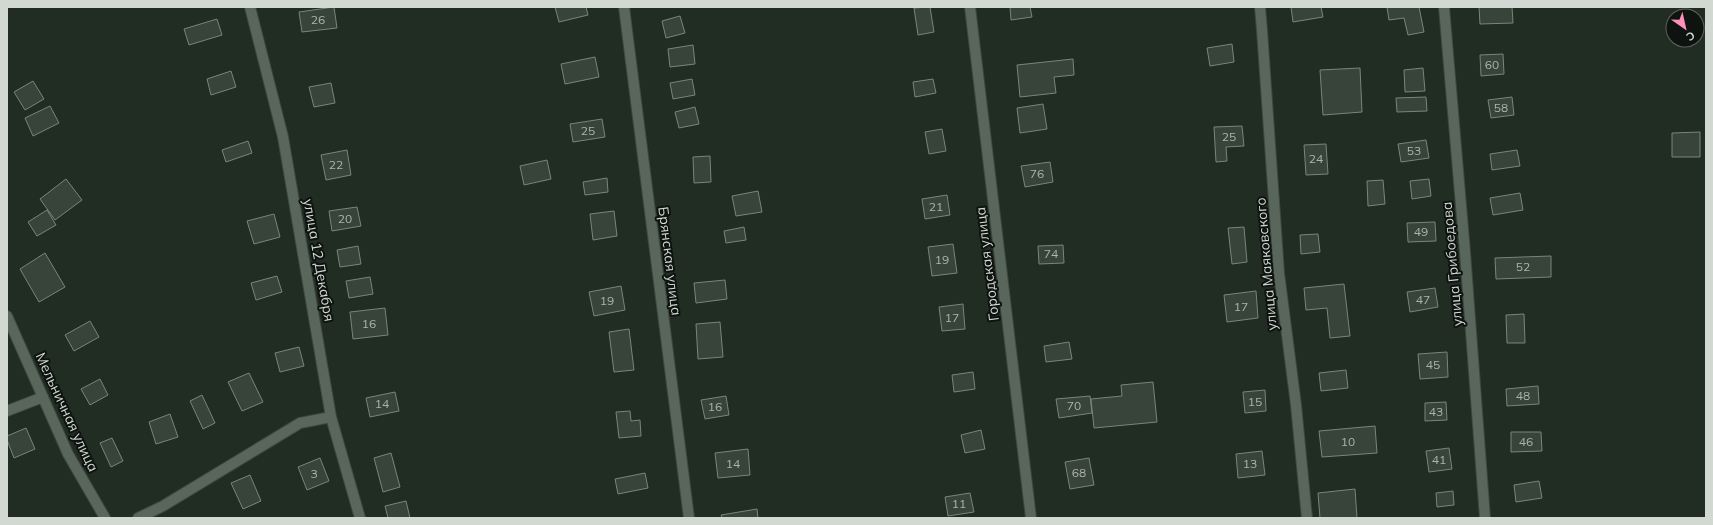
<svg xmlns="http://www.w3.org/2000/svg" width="1713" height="525" font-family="Mulish,sans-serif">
  <rect width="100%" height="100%" fill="#212c23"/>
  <path fill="#38443a" stroke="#78867a" d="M334 7 337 28 302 32 299 12Z
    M555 7H586L588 15 559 22Z
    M930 7 934 32 918 35 914 8Z
    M1010 7H1030L1032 17 1011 20Z
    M1291 7H1321L1323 17 1293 22Z
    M1387 7H1419L1424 32 1408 35 1404 18 1389 20Z
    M1479 7H1512L1513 23 1480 24Z
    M680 16 685 33 666 38 662 21Z
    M217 19 222 35 189 45 184 29Z
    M1232 44 1234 62 1210 66 1207 48Z
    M693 45 695 64 670 67 668 49Z
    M1503 54 1504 74 1481 76 1480 55Z
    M595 57 599 77 565 84 561 64Z
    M1073 59 1074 75 1054 77 1056 93 1020 97 1017 65Z
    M1360 68 1362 112 1323 115 1320 70Z
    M1423 68 1425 91 1405 92 1404 70Z
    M231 71 236 87 211 95 207 79Z
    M692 79 695 95 673 99 670 83Z
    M933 79 936 93 915 97 913 82Z
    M33 81 44 99 25 110 14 92Z
    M331 83 335 103 314 107 309 87Z
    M1426 97 1427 111 1397 112 1396 98Z
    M1512 97 1514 115 1491 118 1488 100Z
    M1043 104 1047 129 1020 133 1017 108Z
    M50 106 59 123 33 136 25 118Z
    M695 107 699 124 679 128 675 112Z
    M602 119 605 137 573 142 570 124Z
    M1242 126 1244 146 1226 147 1227 161 1216 162 1214 127Z
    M942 129 946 151 929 154 925 132Z
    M1700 132V157H1672V133Z
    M1426 140 1429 158 1401 162 1398 144Z
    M248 141 252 153 226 162 222 150Z
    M1326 144 1328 174 1306 175 1304 145Z
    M347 150 351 175 326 180 321 155Z
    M1517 150 1520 166 1492 170 1490 154Z
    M710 156 711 182 694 183 693 157Z
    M547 160 551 179 524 185 520 166Z
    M1050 162 1053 182 1025 187 1021 166Z
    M607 178 608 192 585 195 583 182Z
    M66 179 82 200 55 220 40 199Z
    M1429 179 1431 196 1412 199 1410 181Z
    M1383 180 1385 204 1368 206 1367 181Z
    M758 191 762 212 736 216 732 196Z
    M1520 193 1523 210 1493 215 1490 198Z
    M947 195 950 215 925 219 922 199Z
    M357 207 361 226 332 231 329 211Z
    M47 210 56 225 37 236 28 222Z
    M614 211 617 236 593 240 590 214Z
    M274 214 280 237 254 244 247 221Z
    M1435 222 1436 241 1408 242 1407 223Z
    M744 227 746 240 726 243 724 231Z
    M1244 227 1247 262 1232 264 1228 228Z
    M1318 234 1320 252 1301 254 1300 235Z
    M953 244 957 273 932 276 928 247Z
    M1063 245 1064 263 1039 264 1038 246Z
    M358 246 361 264 340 267 337 250Z
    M45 253 65 287 39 302 20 269Z
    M1551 256V277L1496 279 1495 258Z
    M277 276 282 292 256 300 251 283Z
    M370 277 373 294 349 298 346 281Z
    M725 280 727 299 696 303 694 283Z
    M1344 284 1350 336 1330 338 1327 308 1306 310 1304 288Z
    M621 286 625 310 594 316 589 292Z
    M1435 288 1438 307 1410 312 1407 292Z
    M1256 291 1258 318 1227 322 1224 295Z
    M963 304 965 329 942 331 939 307Z
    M385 308 388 335 353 339 350 312Z
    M1524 314 1525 343H1507L1506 315Z
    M90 321 99 337 74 351 65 335Z
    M720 322 723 357 698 359 696 324Z
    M629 329 634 370 614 372 609 332Z
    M1069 342 1072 359 1046 362 1044 346Z
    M299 347 304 366 280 372 275 353Z
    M1447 352 1448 377 1420 379 1418 354Z
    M1346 370 1348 388 1321 391 1319 373Z
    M973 372 975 389 954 392 952 375Z
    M249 373 263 402 242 411 228 382Z
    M100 379 108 395 90 405 81 389Z
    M1153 382 1157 422 1094 428 1091 399 1122 396 1121 385Z
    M1538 386 1539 404 1507 406 1506 389Z
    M1265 390 1266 411 1245 413 1243 392Z
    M395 392 399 411 370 417 366 398Z
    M202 395 215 423 203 429 190 401Z
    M726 396 729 415 705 419 701 400Z
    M1090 396 1092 413 1059 418 1056 399Z
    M1446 402 1447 420 1425 421V403Z
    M630 411 631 421 640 420 641 436 619 438 616 412Z
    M170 414 178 437 156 444 149 422Z
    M1375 426 1377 453 1322 457 1319 431Z
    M26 428 35 449 14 458 7 440V436Z
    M981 430 985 449 965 453 961 435Z
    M1511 432H1541L1542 451 1511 452Z
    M112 438 123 461 111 467 100 443Z
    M1449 448 1452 469 1429 472 1426 451Z
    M748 449 750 475 718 478 715 453Z
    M1262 451 1265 475 1238 478 1236 454Z
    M391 453 400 487 383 492 374 458Z
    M320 458 329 481 307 490 298 467Z
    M1089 458 1094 485 1070 489 1065 462Z
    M645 473 648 488 618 494 615 479Z
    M250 475 261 501 243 509 231 483Z
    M1539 481 1542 498 1516 502 1514 485Z
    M1355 489 1357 518H1320L1318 493Z
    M1453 491 1454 505 1437 507 1436 493Z
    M970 493 974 512 948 516 945 497Z
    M406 501 410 518H388L385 506Z
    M757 509 758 518H722L721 515Z"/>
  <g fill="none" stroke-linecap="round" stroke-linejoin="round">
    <g stroke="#3e4840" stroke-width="12">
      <path id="minor" d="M250 7 283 137 331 417 360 518
        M624 7 689 518
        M970 7 1031 518
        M1260 7 1262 30 1279 273 1296 405 1307 518
        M1444 7 1465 252 1485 518
        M7 316 68 454 105 518
        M7 411 43 397
        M138 518 163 506 300 423 331 417"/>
    </g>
    <use href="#minor" stroke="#59665b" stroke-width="10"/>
  </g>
  <g text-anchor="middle" stroke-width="4" stroke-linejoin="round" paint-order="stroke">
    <g font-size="12" fill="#acb4ad">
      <text x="318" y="24">26</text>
      <text x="1492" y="69">60</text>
      <text x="1501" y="112">58</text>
      <text x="588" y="135">25</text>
      <text x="1229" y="141">25</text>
      <text x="1414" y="155">53</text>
      <text x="1316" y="163">24</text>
      <text x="336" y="169">22</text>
      <text x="1037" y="178">76</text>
      <text x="936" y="211">21</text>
      <text x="345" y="223">20</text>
      <text x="1421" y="236">49</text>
      <text x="1051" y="258">74</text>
      <text x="942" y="264">19</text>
      <text x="1523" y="271">52</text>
      <text x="1423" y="304">47</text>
      <text x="607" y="305">19</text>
      <text x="1241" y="311">17</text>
      <text x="952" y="322">17</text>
      <text x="369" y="328">16</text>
      <text x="1433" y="369">45</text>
      <text x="1523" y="400">48</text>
      <text x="1255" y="406">15</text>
      <text x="382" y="408">14</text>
      <text x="1074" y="410">70</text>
      <text x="715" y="411">16</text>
      <text x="1436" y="416">43</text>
      <text x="1348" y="446">10</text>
      <text x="1526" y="446">46</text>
      <text x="1439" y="464">41</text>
      <text x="733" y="468">14</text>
      <text x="1250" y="468">13</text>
      <text x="1079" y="477">68</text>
      <text x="314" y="478">3</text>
      <text x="959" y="508">11</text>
    </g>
    <g font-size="14" fill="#d2d9d3" stroke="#0e130f">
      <text transform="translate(319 260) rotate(80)" y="5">улица 12 Декабря</text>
      <text transform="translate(670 261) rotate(83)" y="5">Брянская улица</text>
      <text transform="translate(987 264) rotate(-97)" y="5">Городская улица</text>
      <text transform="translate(1266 264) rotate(-95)" y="5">улица Маяковского</text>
      <text transform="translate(1452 264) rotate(-95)" y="5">улица Грибоедова</text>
      <text transform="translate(67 412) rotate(65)" y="5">Мельничная улица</text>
    </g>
  </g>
  <rect width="1713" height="525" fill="none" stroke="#d2d9d3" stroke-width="16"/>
  <g transform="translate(1685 28) rotate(146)"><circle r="19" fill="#0e130f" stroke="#5c625d"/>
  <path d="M0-3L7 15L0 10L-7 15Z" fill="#ff8ebb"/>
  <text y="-6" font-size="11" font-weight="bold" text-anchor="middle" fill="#d2d9d3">С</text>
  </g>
</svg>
